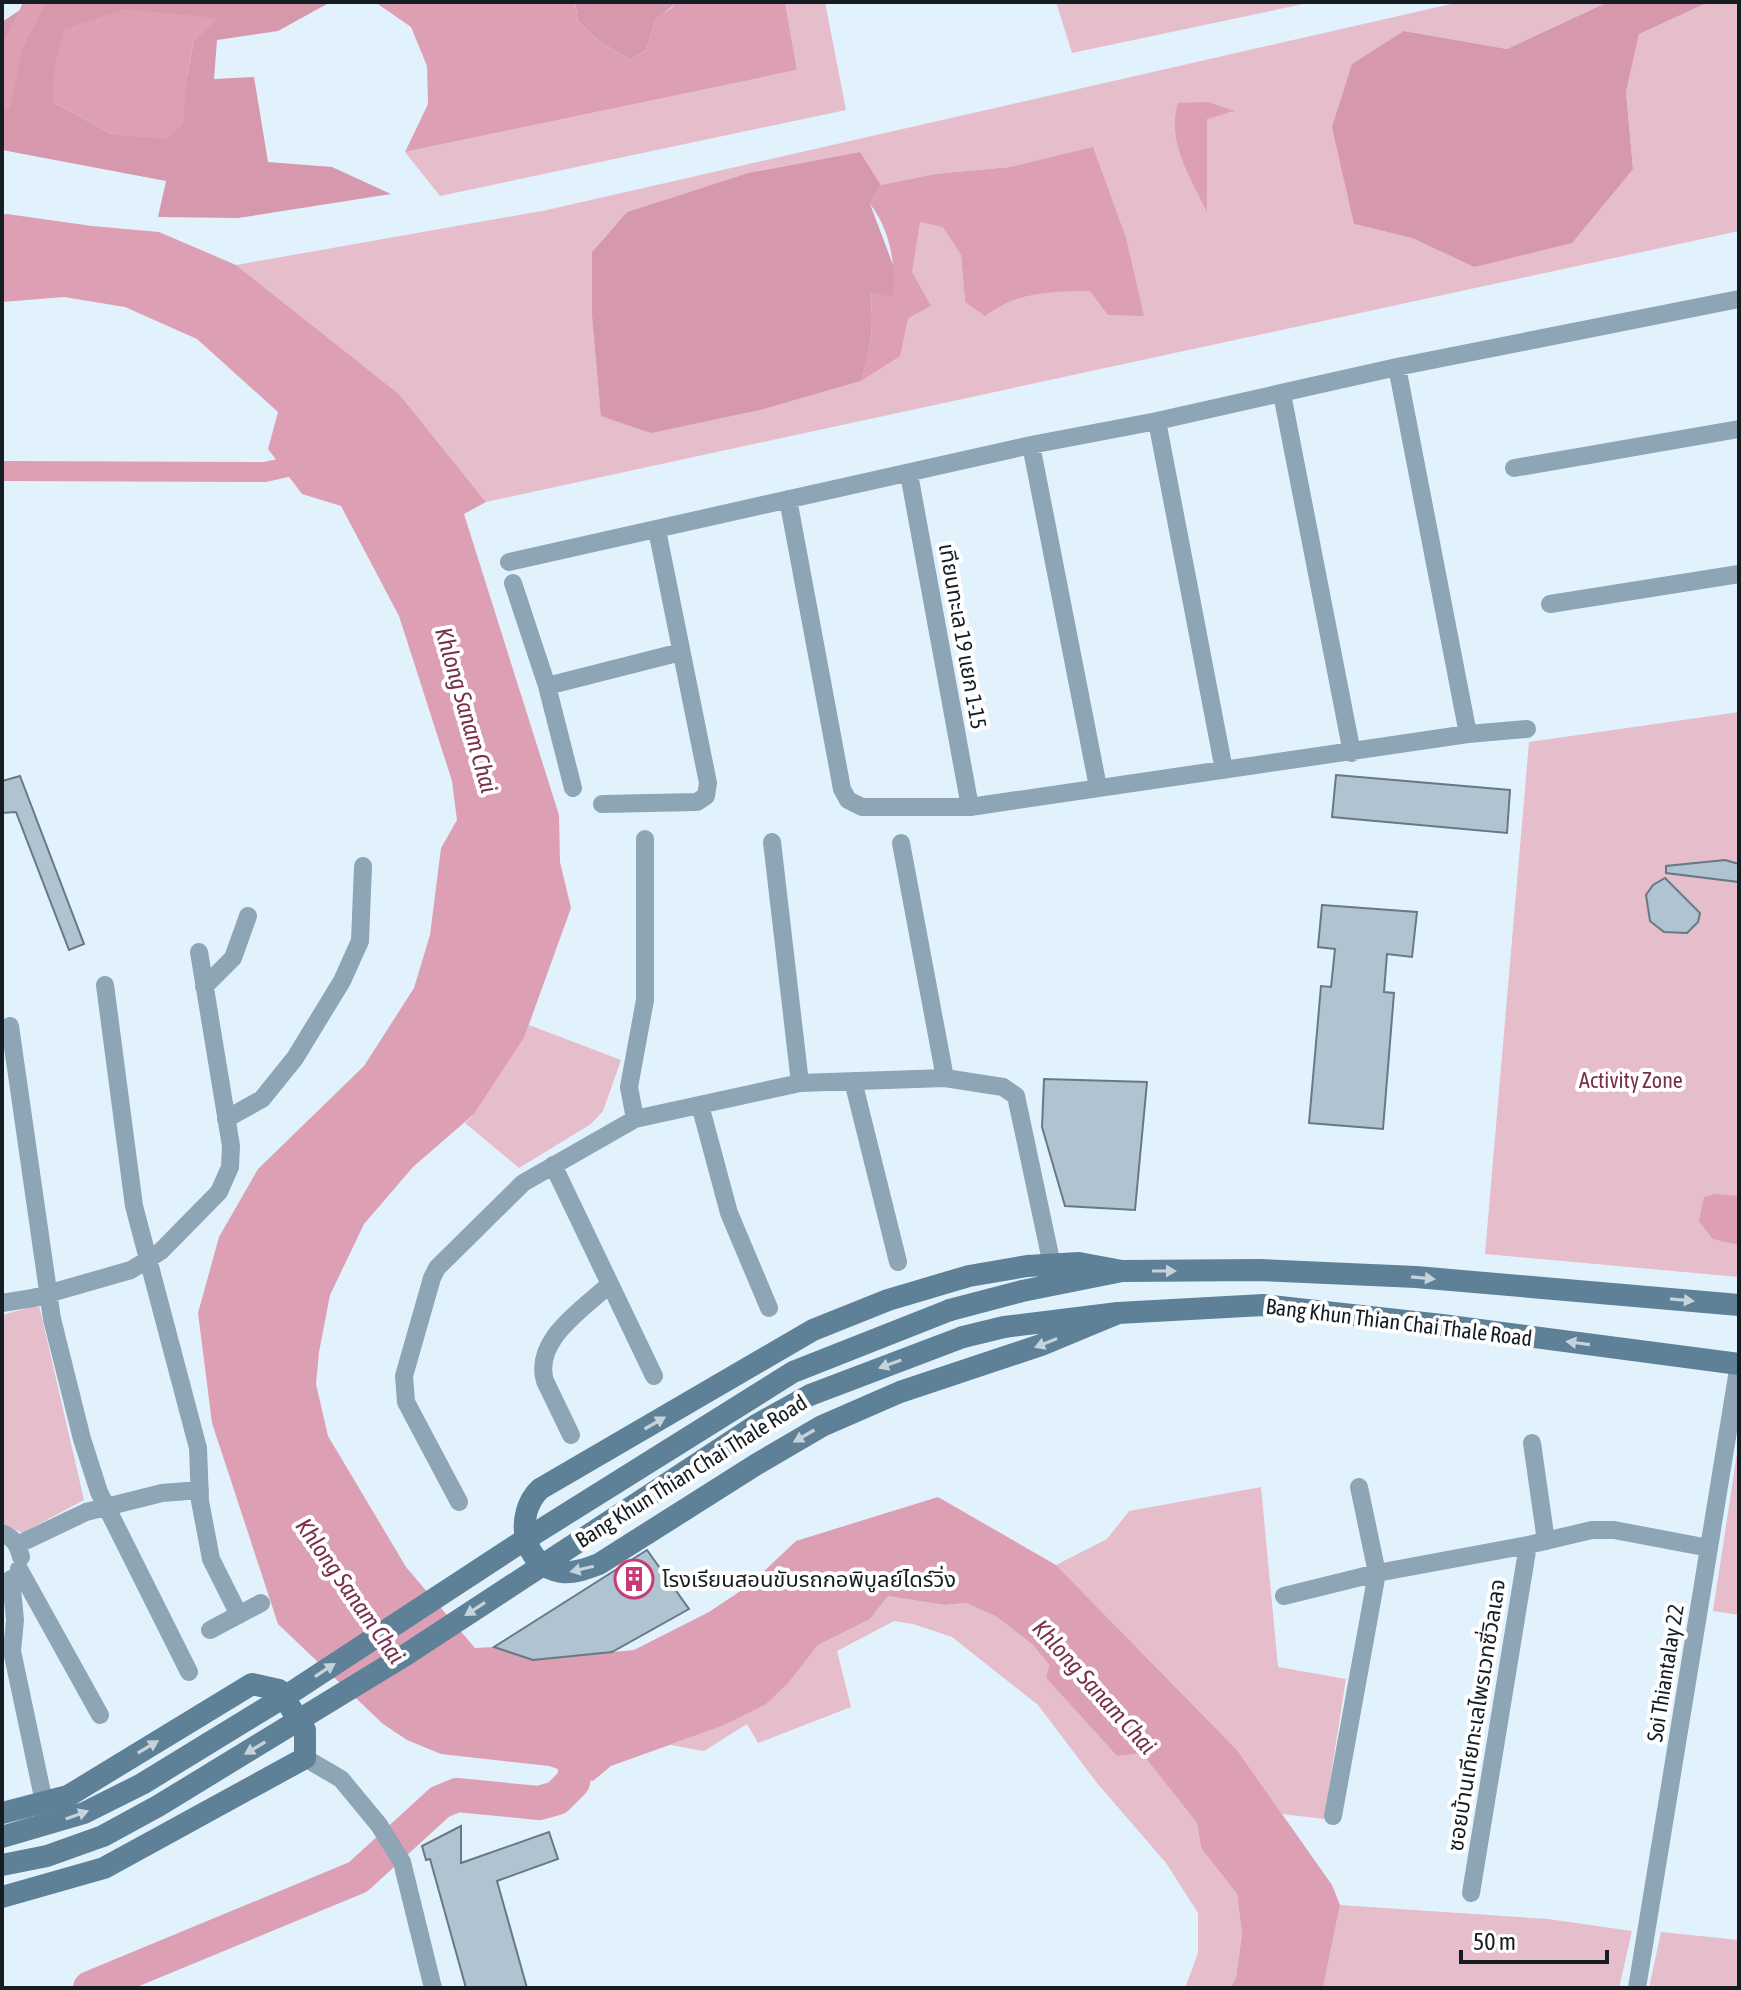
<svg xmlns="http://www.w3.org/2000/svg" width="1741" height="1990" font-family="'Asap Condensed','Noto Sans Thai',sans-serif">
  <rect width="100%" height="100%" fill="#e2f2fd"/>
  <path fill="#e6bdca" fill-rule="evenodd" d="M785 2H825L846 110 440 196 405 152 797 70Z
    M1056 2H1313L1072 53Z
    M1460 2H1608L1507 49 1404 31 1354 224 1412 238 1474 267 1633 169 1626 92 1639 34 1709 2H1739V231L486 502 399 394 236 265 547 210ZM1178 103 1233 112 1207 118V210ZM1092 148 1106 189 1091 291H1043L1001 304 965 302 961 255 943 226 920 221 911 272 861 381 764 409 602 415 593 314 592 252 627 212 748 173 860 152 881 185 934 174 1010 167Z
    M1739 712V1277L1485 1254 1529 742Z
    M529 1025 621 1060 603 1111 591 1124 519 1168 465 1123 474 1114 524 1038Z
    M39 1305 84 1500 22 1533 2 1523V1315Z
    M1739 1440V1615L1713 1611Z
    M1261 1487 1278 1667 1346 1679 1324 1819 1282 1814 1237 1750 1056 1565 1107 1539 1129 1511Z
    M888 1596 944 1605 966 1603 997 1617 1033 1645 1049 1665 1046 1678 1117 1756 1142 1752 1197 1823 1201 1848 1237 1894 1242 1932 1236 1978 1230 1988H1185L1198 1953V1913L1166 1863 1097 1783 1038 1705 952 1637 913 1624 894 1621 837 1651 851 1707 758 1743 747 1724 704 1751 670 1745 722 1726 789 1682 818 1645 870 1619Z
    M1340 1905 1548 1919 1632 1931 1619 1988H1323Z
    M1661 1932 1739 1940V1988H1649Z"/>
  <path fill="#d598ac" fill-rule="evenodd" d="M23 2H342L327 4 278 31 217 40 214 79 254 77 268 162 332 167 391 194 238 218 158 217 166 181 2 150V22L20 10ZM218 18 194 40 187 77 114 135 53 102Z
    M575 2H674L673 6 655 19 647 49 631 60 600 42 578 21Z
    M1608 2H1709L1639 34 1626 92 1633 169 1572 243 1474 267 1412 238 1354 224 1332 127 1352 64 1404 31 1507 49Z
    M860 152 881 185 870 204 895 270 894 298 870 293C875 326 870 350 861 381L764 409 651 433 601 416 592 314V252L627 212 748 173Z"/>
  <path fill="#dc9fb3" d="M375 2H575L578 21 600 42 631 60 647 49 655 18 673 7 674 2H785L797 70 405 152 428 104 427 66 411 27Z
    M124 9 219 18 194 40 187 77 183 124 167 139 114 135 53 102 54 68 64 29Z
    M1208 102 1235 111 1207 119V212C1191 179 1166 141 1178 103Z
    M1093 147 1126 238 1144 316 1108 315 1090 291C1052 291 1016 292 985 316L965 302 961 255 943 227 920 222 912 272 931 306 908 318 900 356 861 381C870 349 875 325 870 293L894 297C895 264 891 231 870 204L881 185 934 174 1010 167Z
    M7 214 92 226 159 232 236 265 399 394 486 502 464 514 559 815 560 862 571 908 524 1038 474 1114 413 1167 364 1224 330 1295 319 1352 316 1384 328 1436 406 1567 475 1648 494 1647 534 1660 634 1650 709 1612 748 1586 796 1541 938 1497 1056 1565 1237 1750 1332 1885 1340 1905 1323 1988H1230L1236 1978 1242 1933 1237 1894 1201 1848 1197 1823 1142 1753 1117 1756 1046 1678 1049 1665 1033 1645 997 1617 966 1603 944 1605 888 1596 870 1619 818 1645 789 1682 766 1704 722 1726 611 1766 593 1781 549 1766 441 1754 407 1740 383 1724 278 1624 212 1423 198 1313 219 1237 258 1169 364 1066 414 988 430 935 441 848 457 820 452 781 399 616 341 506 302 494 268 449 278 412 197 339 125 307 64 297 2 302V215Z
    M1716 1194 1739 1196V1245L1713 1239 1699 1221 1704 1197Z"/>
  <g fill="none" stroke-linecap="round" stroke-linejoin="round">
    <path stroke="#dc9fb3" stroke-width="20" d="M2 101 12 47 35 2
      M2 471 265 472 309 462"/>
    <path stroke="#dc9fb3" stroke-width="34" d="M90 1988 358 1877 440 1802 457 1795 539 1803 557 1798 573 1782 584 1731"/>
  </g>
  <path fill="#b0c3d0" stroke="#677985" stroke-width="2" d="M1336 775 1510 790 1507 833 1332 817Z
    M20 776 84 944 69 950 16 812 2 813V781Z
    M1725 860 1739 864V882L1666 873V866Z
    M1665 878 1700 913 1698 922 1687 933 1664 932 1650 921 1646 895 1653 885Z
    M1322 905 1417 912 1412 957 1387 954 1384 992 1394 993 1383 1129 1309 1123 1321 986 1331 987 1335 949 1318 947Z
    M1044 1079 1147 1082 1135 1210 1065 1206 1042 1127Z
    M647 1550 689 1609 612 1652 533 1660 494 1647Z
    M461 1826V1863L549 1832 558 1859 497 1881 527 1988H466L430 1859 426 1860 422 1846Z"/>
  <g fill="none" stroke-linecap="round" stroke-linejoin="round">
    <path stroke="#8ea5b5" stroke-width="18" d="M1397 367 1468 734
      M1282 394 1352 753
      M1157 421 1224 770
      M1031 445 1098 787
      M1514 468 1739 429
      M909 474 970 807
      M788 499 842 789 848 800 862 807H970L1468 734 1527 729
      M509 562 1031 445 1157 421 1397 367 1739 299
      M513 583 547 686 573 788
      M1550 604 1739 574
      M547 686 681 652
      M602 804 697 802 706 796 708 783 657 530
      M772 842 800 1083
      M901 843 945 1078
      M105 985 134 1206 198 1448 200 1501 211 1559 239 1615
      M204 987 233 958 248 916
      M10 1026 52 1319 82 1439 99 1492 189 1672
      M853 1081 898 1262
      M700 1105 729 1213 769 1308
      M226 1119 262 1099 295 1058 342 981 360 941 363 866
      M635 1119 629 1087 645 1000V839
      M553 1165 654 1376
      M2 1303 33 1298 131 1270 161 1251 219 1192 230 1167 231 1146 199 952
      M571 1435 545 1381C533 1340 583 1309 610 1284
      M1532 1443 1546 1541
      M459 1502 406 1402 404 1376 432 1278 437 1268 523 1183 635 1119 800 1083 945 1078 1003 1087 1016 1096 1052 1265
      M2 1533C14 1538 18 1545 21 1557
      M17 1545 86 1512 162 1493 200 1490
      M19 1569 100 1715
      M11 1579 15 1620 12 1651 44 1802
      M1284 1596 1377 1573 1528 1545 1592 1530H1614L1709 1548
      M210 1630 261 1603
      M305 1758 341 1779 379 1825 402 1862 433 1988
      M1333 1816 1377 1573 1359 1487
      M1471 1893 1528 1545
      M1637 1988 1739 1364"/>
    <path stroke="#5e8197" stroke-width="22" d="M950 1310 1022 1291 1122 1271 1260 1270 1416 1277 1739 1305
      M1118 1313 1041 1345 900 1392 822 1426 757 1464 599 1564C586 1569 575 1573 562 1572 521 1566 514 1514 540 1489L813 1330 888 1300 969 1276 1027 1266 1079 1263 1122 1271
      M963 1337 1004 1327 1118 1313 1263 1305 1442 1325 1739 1364
      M2 1813 68 1796 252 1684 279 1690 305 1730V1758L104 1868 2 1897"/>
    <path stroke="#5e8197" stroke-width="22" d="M2 1837 84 1813 142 1784 289 1694 515 1546 793 1372 950 1310
      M2 1865 47 1856 103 1836 158 1806 407 1654 758 1424 810 1395 963 1337"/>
  </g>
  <defs><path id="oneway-solid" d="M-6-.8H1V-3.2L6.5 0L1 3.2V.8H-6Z" transform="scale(2)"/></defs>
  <g fill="#c7d3db">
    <use href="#oneway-solid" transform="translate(1164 1271)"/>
    <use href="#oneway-solid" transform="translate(1423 1278) rotate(5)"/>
    <use href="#oneway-solid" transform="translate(1682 1300) rotate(5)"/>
    <use href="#oneway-solid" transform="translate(1046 1343) rotate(158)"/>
    <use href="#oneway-solid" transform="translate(1578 1343) rotate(-172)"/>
    <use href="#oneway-solid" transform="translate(890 1364) rotate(160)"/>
    <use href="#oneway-solid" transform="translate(655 1423) rotate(-30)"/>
    <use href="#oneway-solid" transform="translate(804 1436) rotate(150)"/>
    <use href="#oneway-solid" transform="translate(582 1569) rotate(167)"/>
    <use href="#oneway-solid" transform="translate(475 1609) rotate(147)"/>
    <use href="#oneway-solid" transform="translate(325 1670) rotate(-33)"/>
    <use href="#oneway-solid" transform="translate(148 1747) rotate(-31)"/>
    <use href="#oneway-solid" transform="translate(255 1748) rotate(149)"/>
    <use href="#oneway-solid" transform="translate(77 1815) rotate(-20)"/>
  </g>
  <defs>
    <g id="building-ring" transform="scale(2)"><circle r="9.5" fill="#fff" stroke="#c53c77" stroke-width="1.5"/><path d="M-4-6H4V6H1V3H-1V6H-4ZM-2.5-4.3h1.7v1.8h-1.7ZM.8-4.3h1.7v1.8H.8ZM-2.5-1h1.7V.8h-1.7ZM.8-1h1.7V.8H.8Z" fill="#c53c77"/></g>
  </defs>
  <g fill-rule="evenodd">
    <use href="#building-ring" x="634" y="1579"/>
  </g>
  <g text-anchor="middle" stroke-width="8" stroke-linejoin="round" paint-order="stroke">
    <g font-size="22" fill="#161d22" stroke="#fff">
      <text transform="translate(963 636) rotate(80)" y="8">เทียนทะเล 19 แยก 1-15</text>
      <text transform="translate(1399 1322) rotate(7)" y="8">Bang Khun Thian Chai Thale Road</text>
      <text transform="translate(691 1471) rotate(-32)" y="8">Bang Khun Thian Chai Thale Road</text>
      <text transform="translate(1665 1673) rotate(-81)" y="8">Soi Thiantalay 22</text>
      <text transform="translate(1476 1715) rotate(-81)" y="8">ซอยบ้านเทียทะเลไพรเวทซี่วิลเลจ</text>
    </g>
    <g font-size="22" fill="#782f4c" stroke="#fff">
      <text x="1631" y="1088">Activity Zone</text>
    </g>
    <g font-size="22" fill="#161d22" stroke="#fff" text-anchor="start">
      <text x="662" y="1587">โรงเรียนสอนขับรถกอพิบูลย์ไดร์วิ่ง</text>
    </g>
    <g font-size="24" font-style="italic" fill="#79304d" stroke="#fff">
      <text transform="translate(466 710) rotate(74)" y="8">Khlong Sanam Chai</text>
      <text transform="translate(350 1591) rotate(55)" y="8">Khlong Sanam Chai</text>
      <text transform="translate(1094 1687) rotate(48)" y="8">Khlong Sanam Chai</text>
    </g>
  </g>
  <rect width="1741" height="1990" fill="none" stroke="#161d22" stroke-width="8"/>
  <path d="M1461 1950v12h146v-12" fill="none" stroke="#161d22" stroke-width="4"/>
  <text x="1473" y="1950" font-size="24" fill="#161d22" stroke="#ffffff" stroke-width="6" paint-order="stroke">50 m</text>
</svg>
